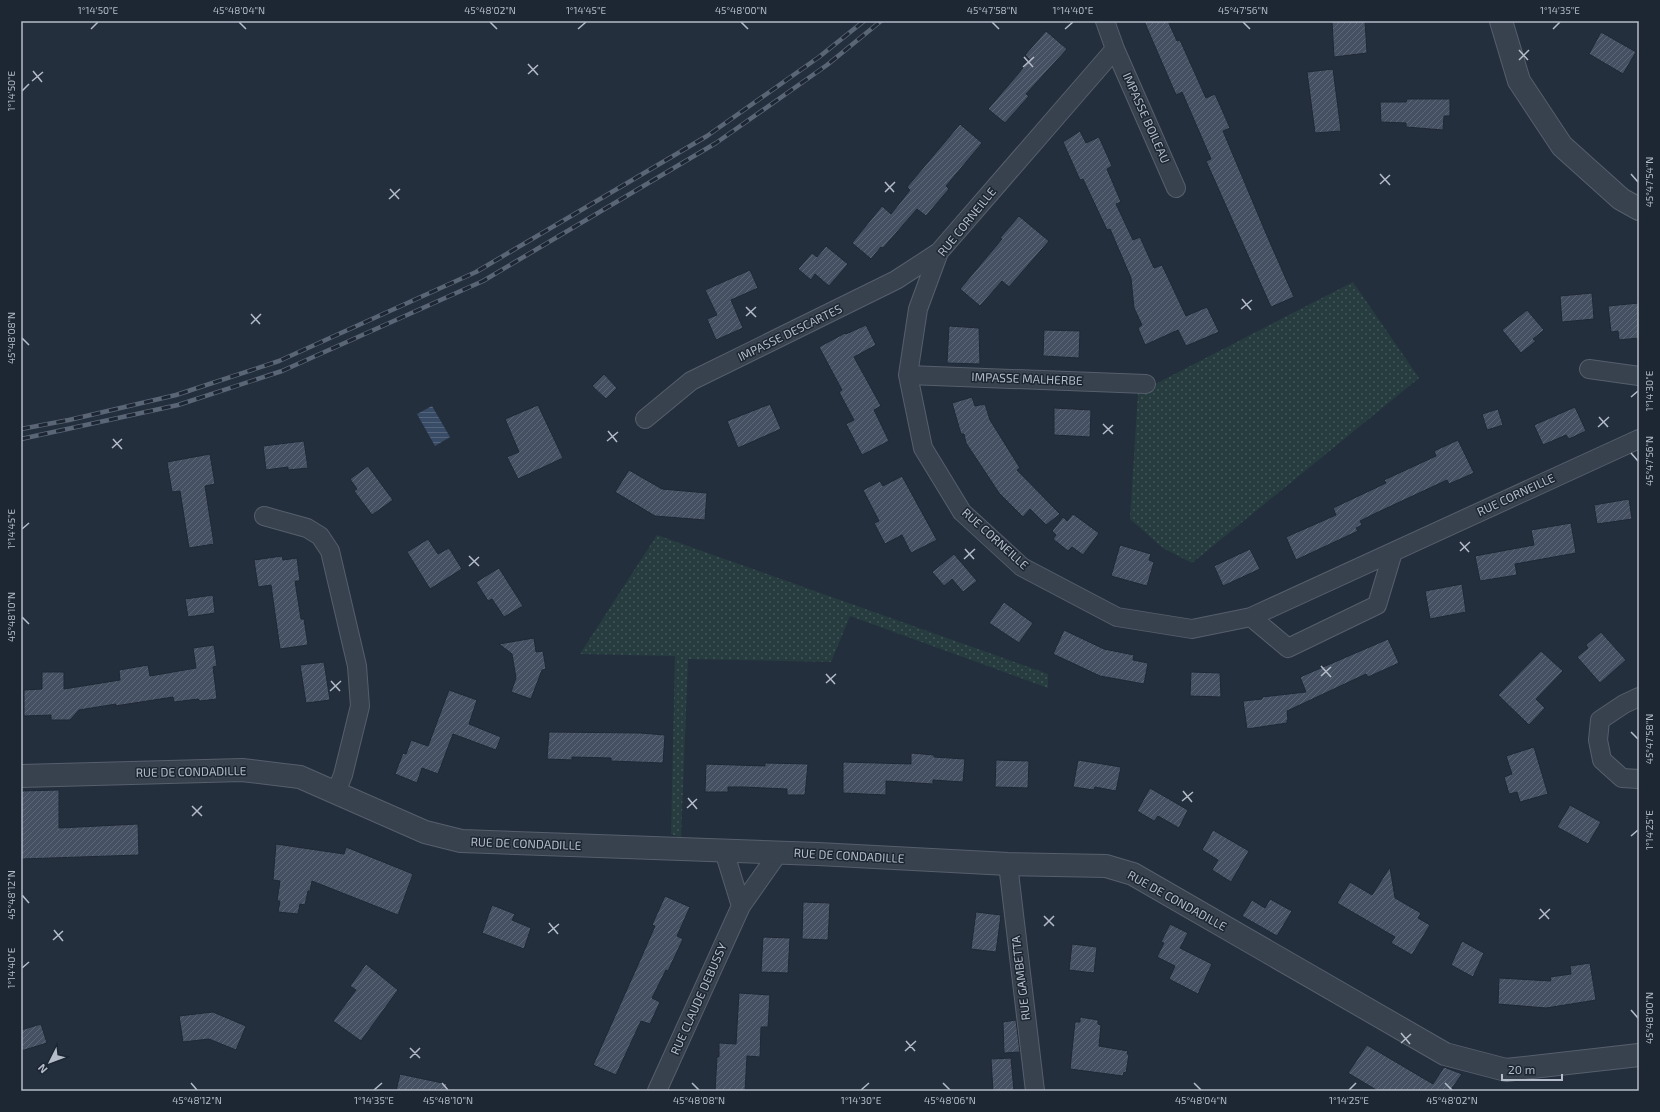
<svg xmlns="http://www.w3.org/2000/svg" width="1660" height="1112" font-family="'Exo 2',sans-serif">
  <defs>
    <pattern id="park-dots" width="8" height="8" patternUnits="userSpaceOnUse"><rect width="8" height="8" fill="#263c3f"/><path d="M2 2h.1M6 6h.1" fill="none" stroke="#435659" stroke-width="1.8" stroke-linecap="round"/></pattern>
    <pattern id="water-rules" width="6" height="5" patternUnits="userSpaceOnUse"><rect width="6" height="5" fill="#394c67"/><path d="M0 2.5h6" fill="none" stroke="#53647b"/></pattern>
    <pattern id="building-hatch" width="6" height="6" patternUnits="userSpaceOnUse"><rect width="6" height="6" fill="#455162"/><path d="M-1 1l2-2M0 6l6-6M5 7l2-2" fill="none" stroke="#5d6877"/></pattern>
  </defs>
  <rect width="100%" height="100%" fill="#242f3e"/>
  <path fill="url(#park-dots)" d="M1353 282 1419 378 1192 563 1163 548 1130 519 1138 393Z
    M657 535 1048 674V688L850 616 831 662 688 659 681 838 671 834 675 656 580 654Z"/>
  <path fill="url(#water-rules)" d="M432 406 450 437 435 446 417 414Z"/>
  <path fill="url(#building-hatch)" stroke="#1f2835" d="M1144 21H1168L1177 41 1180 40 1206 98 1215 94 1230 128 1223 131 1268 238 1294 297 1271 307 1206 161 1211 159 1182 92 1176 95Z
    M1332 21H1365L1367 53 1334 57Z
    M1046 31 1067 49 1026 94 1029 96 1005 123 988 109 1030 60 1025 55Z
    M1601 32 1636 52 1623 74 1589 54Z
    M1333 69 1341 131 1315 133 1307 72Z
    M1407 99H1450V116H1444L1443 130 1406 127V123L1381 122 1380 102H1406Z
    M960 124 982 143 946 186 949 189 926 216 917 209 883 248 881 247 871 259 852 243 882 206 891 214 910 190 907 187Z
    M1080 131 1086 143 1099 137 1112 166 1107 169 1121 202 1116 204 1133 240 1140 237 1154 268 1162 265 1186 316 1207 307 1219 332 1186 346 1178 330 1145 345 1138 328 1142 325 1134 308 1131 278 1110 229 1107 230 1083 179 1080 180 1063 142Z
    M1019 216 1049 241 1009 287 1002 281 980 306 960 289 1002 239 1000 238Z
    M826 246 848 264 829 286 815 274 811 280 798 269 812 253 817 257Z
    M750 270 758 288 731 300 743 328 716 340 707 319 717 315 705 290Z
    M1592 293 1594 319 1562 322 1560 296Z
    M1639 303V338L1619 340 1618 331 1611 332 1608 306Z
    M1527 310 1544 330 1533 339 1536 341 1521 353 1502 330Z
    M866 325 876 345 854 357 881 406 874 410 889 441 862 455 846 424 854 420 839 392 842 390 819 347 845 333 846 334Z
    M949 326 979 328 980 364 947 363Z
    M1044 330 1080 331 1079 358 1043 356Z
    M604 374 617 388 606 399 592 386Z
    M972 397 975 406 985 404 990 420 1020 468 1017 470 1060 514 1046 525 1030 509 1023 517 999 493 966 443 964 434H961L952 403Z
    M770 404 781 429 738 448 727 421Z
    M538 405 563 458 518 479 507 457 519 452 505 419Z
    M1575 407 1586 431 1569 439 1566 435 1543 445 1534 425Z
    M1054 408 1091 410 1090 437 1054 435Z
    M1498 409 1503 425 1487 430 1482 414Z
    M1458 440 1474 473 1449 484 1447 480 1374 514 1360 521 1362 525 1356 528 1358 531 1296 560 1286 537 1336 515 1333 508 1386 483 1384 480 1436 456 1434 451Z
    M304 441 308 468 288 470V467L266 470 263 446Z
    M210 454 215 484 205 486 214 544 189 548 180 491 172 492 167 462Z
    M368 466 393 500 372 515 354 491 357 489 350 479Z
    M629 470 662 489 707 493 705 520 655 516 615 492Z
    M902 476 937 540 911 553 902 535 885 544 874 523 879 521 863 490 880 481 883 486Z
    M1629 499 1632 519 1597 524 1594 505Z
    M1073 514 1099 533 1083 555 1072 547 1068 551 1053 539 1056 535 1052 531 1063 517 1067 521Z
    M1571 523 1576 553 1515 564 1517 575 1480 581 1475 556 1534 545 1531 530Z
    M428 539 438 554 449 548 462 569 430 589 407 552Z
    M1120 545 1151 554 1149 560 1154 562 1147 586 1111 576Z
    M1250 549 1260 569 1223 586 1214 566Z
    M954 554 977 581 963 592 952 579 944 586 932 572Z
    M282 556 283 560 297 558 300 581H295L301 619H304L308 645 280 649 271 585 258 587 254 560Z
    M499 568 523 606 504 617 492 599 488 601 476 582Z
    M1462 584 1466 612 1430 619 1425 591Z
    M213 595 215 613 188 617 185 599Z
    M1004 602 1033 623 1019 643 989 623Z
    M1064 630 1104 649 1134 655 1133 660 1148 663 1144 684 1100 676 1053 654Z
    M1601 632 1626 660 1600 683 1577 657 1588 648 1586 645Z
    M534 638 536 652 543 651 546 669 542 670 531 699 511 692 516 678 512 654 499 644Z
    M1388 639 1399 663 1368 677 1366 674 1287 711 1288 720H1287V723L1247 729 1243 701 1262 699V697L1306 692 1300 677Z
    M214 645 217 666 213 667 217 699 200 701 198 699 174 702 173 697 115 706 116 704 79 710 70 720H51V715L24 716V690L42 689V672H64V689L120 680 119 670 148 665 150 676 196 668 193 648Z
    M1541 651 1563 671 1536 699 1545 708 1529 725 1498 695Z
    M324 662 330 700 306 703 300 665Z
    M1191 672 1220 673 1221 697 1190 696Z
    M449 690 477 700 469 724 501 737 496 750 453 734 438 774 422 768 417 783 395 774 403 753 406 754 411 740 428 746Z
    M549 732 640 733 665 735 663 763 611 761V758L572 757V760L547 759Z
    M1534 747 1548 794 1520 802 1517 792 1509 794 1504 777 1512 774 1506 756Z
    M911 753 934 755V757L965 759 963 782 933 780V784L886 781V795L843 793V762L911 764Z
    M996 760 1029 761 1028 788 995 787Z
    M1078 760 1121 767 1116 791 1095 787 1094 790 1073 787Z
    M765 763 808 764 805 795H787V789L743 787H728V792H705L706 764 765 766Z
    M1150 788 1188 810 1179 828 1158 816 1154 821 1137 811Z
    M59 790V828L138 824 139 855 21 859V791Z
    M1570 805 1601 822 1588 844 1557 827Z
    M1213 830 1249 851 1231 882 1212 870 1218 860 1202 850Z
    M276 844 344 854 346 847 413 874 398 915 312 881 310 891H308L305 905 300 904 298 914 278 912 280 901H277L280 881 273 880Z
    M1390 867 1395 898 1421 913 1418 918 1430 925 1412 955 1391 943 1395 937 1337 903 1350 882 1372 895Z
    M665 896 690 907 677 936 683 939 668 971 666 970 652 998 660 1002 650 1024 641 1021 616 1075 593 1065 641 958 655 926 652 925Z
    M1270 899 1292 911 1277 936 1242 916 1252 900 1265 908Z
    M803 902 830 903 828 940 802 939Z
    M492 905 515 914 512 920 531 928 524 949 482 933Z
    M976 912 1001 915 996 952 971 949Z
    M1170 924 1188 933 1180 948 1212 964 1198 994 1169 979 1175 966 1157 957 1164 943 1161 942Z
    M763 937 790 938 788 973 761 972Z
    M1462 941 1484 953 1473 977 1451 965Z
    M1072 944 1097 947 1094 973 1069 970Z
    M1590 963 1596 1000 1546 1008 1498 1004 1499 978 1551 981 1550 977 1571 974 1570 966Z
    M366 964 398 990 361 1041 333 1021 356 990 350 986Z
    M739 993 770 995 768 1027H761L760 1057 747 1056 745 1091H715L717 1057H719V1043L736 1044Z
    M213 1012 246 1026 236 1050 209 1039 183 1042 179 1016Z
    M1080 1017 1098 1020V1024L1101 1025 1099 1046 1128 1051 1127 1054H1129L1126 1073 1124 1072 1123 1076 1070 1069 1075 1022H1080Z
    M1016 1020 1020 1052 1004 1053 1003 1022Z
    M41 1024 47 1043 21 1051V1030Z
    M1367 1045 1433 1084 1444 1067 1462 1074 1450 1091H1378L1348 1073Z
    M1011 1058 1014 1091H993L991 1059Z
    M400 1074 447 1084 446 1091H396Z"/>
  <g fill="none" stroke-linecap="round" stroke-linejoin="round">
    <g stroke="#565f6c" stroke-width="20">
      <path id="minor" d="M1105 21 1115 49 939 252 918 309 908 375 923 448 962 512 1022 567 1117 617 1192 629 1251 617 1639 439
        M1115 49 1176 188
        M1589 369 1639 376
        M908 375 1146 384
        M645 419 691 381 896 280 939 252
        M264 516 307 528 320 536 330 551 357 666 360 706 343 775 336 792
        M1251 617 1288 648 1377 605 1393 552
        M1639 697 1624 704 1600 720 1598 740 1602 760 1622 778 1639 779
        M724 851 741 906 779 852
        M1008 864 1035 1091
        M657 1091 741 906"/>
    </g>
    <g stroke="#565f6c" stroke-width="24">
      <path id="tertiary" d="M1501 21 1519 81 1562 146 1621 199 1639 209
        M21 776 242 770 300 777 425 832 461 841 818 854 1008 864 1106 866 1133 874 1445 1054 1506 1070 1639 1055"/>
    </g>
    <use href="#minor" stroke="#38414e" stroke-width="18"/>
    <use href="#tertiary" stroke="#38414e" stroke-width="22"/>
    <g stroke="#5a6575" stroke-width="4.5">
      <path id="rail" d="M21 429 69 420 176 395 279 361 476 272 707 136 819 57 864 21
        M21 439 178 405 282 371 483 281 716 143 827 65 881 21"/>
    </g>
    <use href="#rail" stroke="#1d2633" stroke-width="3" stroke-dasharray="9" stroke-linecap="butt"/>
  </g>
  <path fill="none" stroke="#b4bcc9" stroke-width="1.5" d="M239 22 246 29M490 22 497 29M741 22 748 29M992 22 999 29M1243 22 1250 29M91 29 98 22M578 29 586 22M1065 29 1073 22M1553 29 1560 22M1519 50 1528 60M1024 57 1033 67M1519 60 1529 50M528 64 538 75M1023 67 1034 57M33 71 42 82M528 74 538 65M32 81 43 72M22 91 29 84M1380 174 1390 185M1631 174 1638 182M885 182 894 192M1380 184 1390 175M390 189 399 199M885 192 895 182M389 199 400 189M1242 299 1251 310M746 307 756 317M1241 309 1252 300M251 314 260 324M746 316 756 307M251 324 261 314M22 338 29 345M1631 397 1638 391M1599 417 1608 427M1103 424 1113 434M1598 427 1609 417M608 431 617 442M1103 434 1113 425M113 439 122 449M607 441 618 432M112 448 122 439M1631 453 1638 461M22 529 29 523M1460 542 1469 552M965 549 974 559M1460 551 1470 542M469 556 479 566M964 559 975 549M469 566 479 557M22 617 29 624M1321 666 1331 677M826 674 835 684M1321 676 1331 667M331 681 340 691M826 683 836 674M330 691 341 681M1631 732 1638 739M1183 791 1192 802M688 798 697 809M1182 801 1193 792M192 806 202 816M687 808 697 799M192 816 202 806M1631 836 1638 830M22 895 29 903M1540 909 1549 919M1044 916 1054 926M1539 919 1550 909M549 923 558 934M1044 926 1054 916M54 930 63 941M548 933 559 924M53 940 63 931M22 968 29 962M1631 1010 1638 1018M1401 1033 1410 1044M906 1041 915 1051M1401 1043 1411 1034M410 1048 420 1058M905 1051 916 1041M410 1058 420 1048M191 1083 197 1090M442 1083 448 1090M692 1083 699 1090M943 1083 950 1090M1194 1083 1201 1090M1445 1083 1452 1090M374 1090 382 1083M861 1090 869 1083M1349 1090 1356 1083"/>
  <g text-anchor="middle" stroke-width="3" stroke-linejoin="round" paint-order="stroke">
    <g font-size="12" fill="#b4bcc9" stroke="#1d2633">
      <text transform="translate(1146 118) rotate(66)" y="4">IMPASSE BOILEAU</text>
      <text transform="translate(967 222) rotate(-51)" y="4">RUE CORNEILLE</text>
      <text transform="translate(790 333) rotate(-26)" y="4">IMPASSE DESCARTES</text>
      <text transform="translate(1027 379) rotate(2)" y="4">IMPASSE MALHERBE</text>
      <text transform="translate(1516 495) rotate(-25)" y="4">RUE CORNEILLE</text>
      <text transform="translate(995 539) rotate(42)" y="4">RUE CORNEILLE</text>
      <text transform="translate(191 772) rotate(-1)" y="4">RUE DE CONDADILLE</text>
      <text transform="translate(526 844) rotate(2)" y="4">RUE DE CONDADILLE</text>
      <text transform="translate(849 856) rotate(3)" y="4">RUE DE CONDADILLE</text>
      <text transform="translate(1177 901) rotate(29)" y="4">RUE DE CONDADILLE</text>
      <text transform="translate(1021 978) rotate(-97)" y="4">RUE GAMBETTA</text>
      <text transform="translate(699 999) rotate(-66)" y="4">RUE CLAUDE DEBUSSY</text>
    </g>
  </g>
  <rect width="1660" height="1112" fill="none" stroke="#1d2633" stroke-width="44"/>
  <g transform="translate(50 1062) rotate(228)" stroke="#1d2633" stroke-width="3" paint-order="stroke">
  <path d="M0-3L7 15L0 10L-7 15Z" fill="#b4bcc9"/>
  <text y="-6" font-size="11" font-weight="bold" text-anchor="middle" fill="#b4bcc9">N</text>
  </g>
  <path d="M1502 1074v6h60v-6" fill="none" stroke="#b4bcc9" stroke-width="2"/>
  <text x="1508" y="1074" font-size="12" fill="#b4bcc9" stroke="#1d2633" stroke-width="3" paint-order="stroke">20 m</text>
  <rect x="22" y="22" width="1616" height="1068" fill="none" stroke="#b4bcc9" stroke-width="1.5"/>
  <g font-size="10" text-anchor="middle" fill="#b4bcc9">
    <text x="98" y="14">1°14'50"E</text>
    <text x="239" y="14">45°48'04"N</text>
    <text x="490" y="14">45°48'02"N</text>
    <text x="586" y="14">1°14'45"E</text>
    <text x="741" y="14">45°48'00"N</text>
    <text x="992" y="14">45°47'58"N</text>
    <text x="1073" y="14">1°14'40"E</text>
    <text x="1243" y="14">45°47'56"N</text>
    <text x="1560" y="14">1°14'35"E</text>
    <text transform="translate(11 91) rotate(-90)" y="4">1°14'50"E</text>
    <text transform="translate(1649 182) rotate(-90)" y="4">45°47'54"N</text>
    <text transform="translate(11 338) rotate(-90)" y="4">45°48'08"N</text>
    <text transform="translate(1649 391) rotate(-90)" y="4">1°14'30"E</text>
    <text transform="translate(1649 461) rotate(-90)" y="4">45°47'56"N</text>
    <text transform="translate(11 529) rotate(-90)" y="4">1°14'45"E</text>
    <text transform="translate(11 617) rotate(-90)" y="4">45°48'10"N</text>
    <text transform="translate(1649 739) rotate(-90)" y="4">45°47'58"N</text>
    <text transform="translate(1649 830) rotate(-90)" y="4">1°14'25"E</text>
    <text transform="translate(11 895) rotate(-90)" y="4">45°48'12"N</text>
    <text transform="translate(11 968) rotate(-90)" y="4">1°14'40"E</text>
    <text transform="translate(1649 1018) rotate(-90)" y="4">45°48'00"N</text>
    <text x="197" y="1104">45°48'12"N</text>
    <text x="374" y="1104">1°14'35"E</text>
    <text x="448" y="1104">45°48'10"N</text>
    <text x="699" y="1104">45°48'08"N</text>
    <text x="861" y="1104">1°14'30"E</text>
    <text x="950" y="1104">45°48'06"N</text>
    <text x="1201" y="1104">45°48'04"N</text>
    <text x="1349" y="1104">1°14'25"E</text>
    <text x="1452" y="1104">45°48'02"N</text>
  </g>
</svg>
